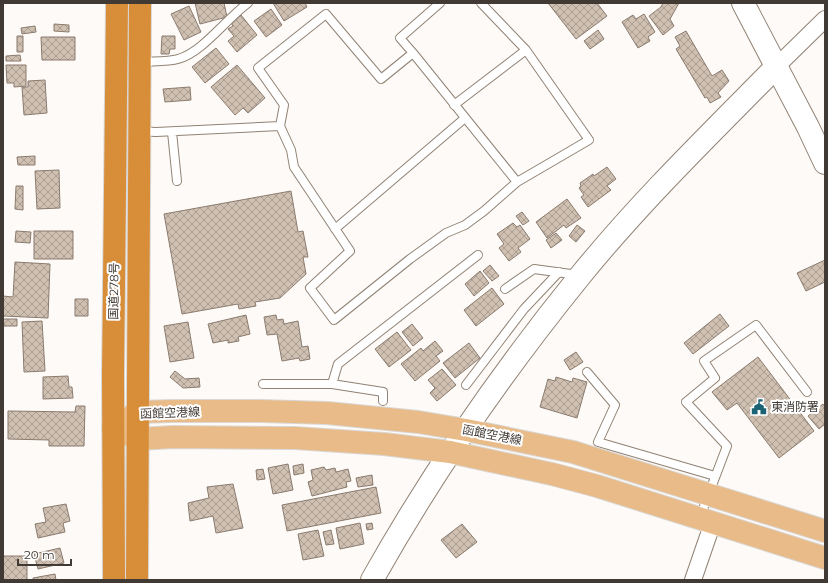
<svg xmlns="http://www.w3.org/2000/svg" width="828" height="583" font-family="Montserrat,'Noto Sans JP',sans-serif">
  <defs>
    <pattern id="building-cross-hatch" width="8" height="8" patternUnits="userSpaceOnUse"><rect width="8" height="8" fill="#d0c0b2"/><path d="M0 0l8 8M0 8l8-8" fill="none" stroke="#aa9d92"/></pattern>
  </defs>
  <rect width="100%" height="100%" fill="#fefaf7"/>
  <path fill="url(#building-cross-hatch)" stroke="#8a7b6e" d="M195 3H224L227 17 200 24Z
    M273 3H305L307 7 284 21Z
    M548 3H597L607 16 576 39Z
    M663 3H679L670 19 674 26 663 35 649 16 661 7Z
    M189 6 201 32 184 40 171 14Z
    M271 9 282 25 266 37 254 21Z
    M644 14 655 32 648 37 650 41 638 48 622 22 633 15 636 19Z
    M241 15 257 35 237 52 228 41 234 36 228 29 233 26 231 23Z
    M54 24 69 25V32L54 31Z
    M35 26 36 32 22 34 21 28Z
    M598 30 604 39 590 49 584 41Z
    M686 31 712 76 722 70 729 81 718 93 721 97 710 103 707 97 705 98 676 49 680 46 675 37Z
    M17 36H23V52H17Z
    M162 36H175V49H170L169 54H161Z
    M41 37H75V60H42Z
    M216 48 229 64 205 83 192 67Z
    M20 55 21 61H6V56Z
    M6 65H26V86L14 87V83H7Z
    M237 65 265 98 248 113 243 108 235 115 211 87Z
    M45 80 47 113 24 115 22 87H28V81Z
    M190 87 191 100 165 102 163 89Z
    M35 156V165H18L17 157Z
    M607 167 616 179 607 186 611 190 588 207 581 197 584 195 579 188 581 186 580 183 593 174 594 176Z
    M59 170 60 208 37 209 35 171Z
    M16 186H23V210L15 209Z
    M291 191 298 232 303 231 308 257H303L306 274 280 298 255 302 256 306 239 309 238 304 182 314 164 214Z
    M567 199 581 218 566 228 564 225 547 238 536 222Z
    M522 212 529 221 523 225 516 216Z
    M513 223 517 227 520 225 530 239 518 248 521 252 509 261 499 248 504 244 497 234Z
    M577 225 585 231 576 242 569 236Z
    M16 231 31 232 30 243 15 242Z
    M34 231H73V259H34Z
    M556 233 562 240 551 248 546 240Z
    M825 260V282L806 291 797 273Z
    M15 262 50 264 48 318 3 316V296L13 297Z
    M490 265 499 276 492 281 483 271Z
    M480 271 489 283 474 296 465 284Z
    M492 288 504 304 476 326 464 310Z
    M75 299H88V316H75Z
    M720 314 729 326 693 354 684 343Z
    M246 315 250 334 238 337 239 341 228 343V340L213 343 208 324Z
    M276 315 277 320 283 319 284 324 298 321 302 347 308 346 310 359 300 361 299 358 282 361 277 334 267 335 264 317Z
    M3 319H17V326H3Z
    M42 321 45 371 24 372 22 322Z
    M188 322 194 358 170 362 164 326Z
    M412 324 423 338 413 346 402 332Z
    M397 332 411 350 389 367 375 349Z
    M435 341 443 351 436 356 440 361 415 381 401 364 421 348 423 351Z
    M469 343 480 358 455 378 443 363Z
    M576 352 583 362 570 370 564 360Z
    M758 357 814 431 779 458 737 403 727 410 712 392Z
    M442 369 456 385 437 401 430 393 435 388 428 380Z
    M175 371 185 379 199 378 200 387 183 388 170 377Z
    M68 376 69 387H72L73 398 43 399V377Z
    M556 377 572 382 573 378 587 382 577 418 540 407 548 379 555 381Z
    M823 404 825 407V424L819 429 808 416Z
    M76 406H85L84 446H49V440L8 439V411L75 412Z
    M288 464 293 490 273 494 268 468Z
    M303 464 304 473 294 475 293 466Z
    M324 467 326 470 335 468 336 472 348 469 351 481 346 482 347 487 312 496 308 482 313 480 311 470Z
    M263 469 265 479 257 480 256 470Z
    M372 475 373 485 358 487 356 478Z
    M233 484 243 528 216 533 213 516 190 521 188 503 209 498 207 487Z
    M376 487 381 513 287 531 282 505Z
    M66 504 70 521 63 523 65 532 38 538 35 524 46 522 43 508Z
    M360 523 364 544 340 549 336 528Z
    M372 523 373 529 367 530 366 524Z
    M462 524 477 542 456 558 441 540Z
    M318 530 324 556 303 560 298 534Z
    M331 530 334 544 326 545 323 532Z
    M60 548 64 563 38 569 34 554Z
    M3 556H27V580H3Z
    M55 574 56 580H33V578Z"/>
  <g fill="none" stroke-linecap="round" stroke-linejoin="round">
    <g stroke="#908274" stroke-width="10">
      <path id="lane" d="M481 3 526 50 589 140 517 182
        M326 14 381 79 413 53 517 182 484 211 465 225 446 233 410 259 334 320 310 288 350 251 294 167 291 150 280 126 284 105 258 68Z
        M413 53 400 38 440 3
        M140 62C151 61 168 62 178 59 203 52 226 19 248 3
        M454 105 526 50
        M139 131 156 132 280 126
        M172 132 177 181
        M335 229 465 118
        M505 289 534 269 578 275
        M587 372 615 405 598 442 715 476
        M263 384H332L383 392V401
        M332 384 338 364 478 255
        M466 385 524 309 559 272
        M700 517 727 446 686 402 715 378 704 361 756 325 807 392"/>
    </g>
    <g stroke="#908274" stroke-width="18">
      <path id="street" d="M776 67 825 19
        M693 580 713 522"/>
    </g>
    <g stroke="#908274" stroke-width="24">
      <path id="secondary" d="M743 3 808 127 825 163
        M372 580C432 473 503 371 580 276 640 202 709 135 776 67"/>
    </g>
    <g stroke="#d9d8d6" stroke-width="24">
      <path id="primary" d="M113 428 138 412 172 411H261L327 413 418 422 466 430 573 452 825 531
        M120 431 138 439 173 437 295 438 384 444 450 452 552 474 597 486 825 558"/>
    </g>
    <g stroke="#d9d8d6" stroke-width="24">
      <path id="highway" d="M114 580 113 376 117 3
        M137 580 140 3"/>
    </g>
    <use href="#lane" stroke="#fff" stroke-width="8"/>
    <use href="#street" stroke="#fff" stroke-width="16"/>
    <use href="#secondary" stroke="#fff" stroke-width="22"/>
    <use href="#primary" stroke="#e8bb88" stroke-width="22"/>
    <use href="#highway" stroke="#d88d39" stroke-width="22"/>
  </g>
  <defs>
    <g id="civic-bare" transform="scale(1.2)"><path d="M-.6-6.5H3V-4.5H.6V-3L4-1V1h2V6H-6V1h2V-1L-.6-3ZM-1.2 2.5V6h2.4V2.5Z" fill="#1b6372" stroke="#fff" stroke-width="2.5" paint-order="stroke"/></g>
  </defs>
  <g fill-rule="evenodd">
    <use href="#civic-bare" x="759" y="407"/>
  </g>
  <g text-anchor="middle" stroke-width="4" stroke-linejoin="round" paint-order="stroke">
    <g font-size="12" fill="#413a34" stroke="#fff">
      <text transform="translate(114 291) rotate(-89)" y="4">国道278号</text>
      <text transform="translate(170 413) rotate(-2)" y="4">函館空港線</text>
      <text transform="translate(492 435) rotate(11)" y="4">函館空港線</text>
    </g>
    <g font-size="12" fill="#413a34" stroke="#fff" text-anchor="start">
      <text x="771" y="411">東消防署</text>
    </g>
  </g>
  <rect width="828" height="583" fill="none" stroke="#413a34" stroke-width="8"/>
  <path d="M18 559v6h53v-6" fill="none" stroke="#413a34" stroke-width="2"/>
  <text x="24" y="559" font-size="12" fill="#413a34" stroke="#ffffff" stroke-width="3" paint-order="stroke">20 m</text>
</svg>
